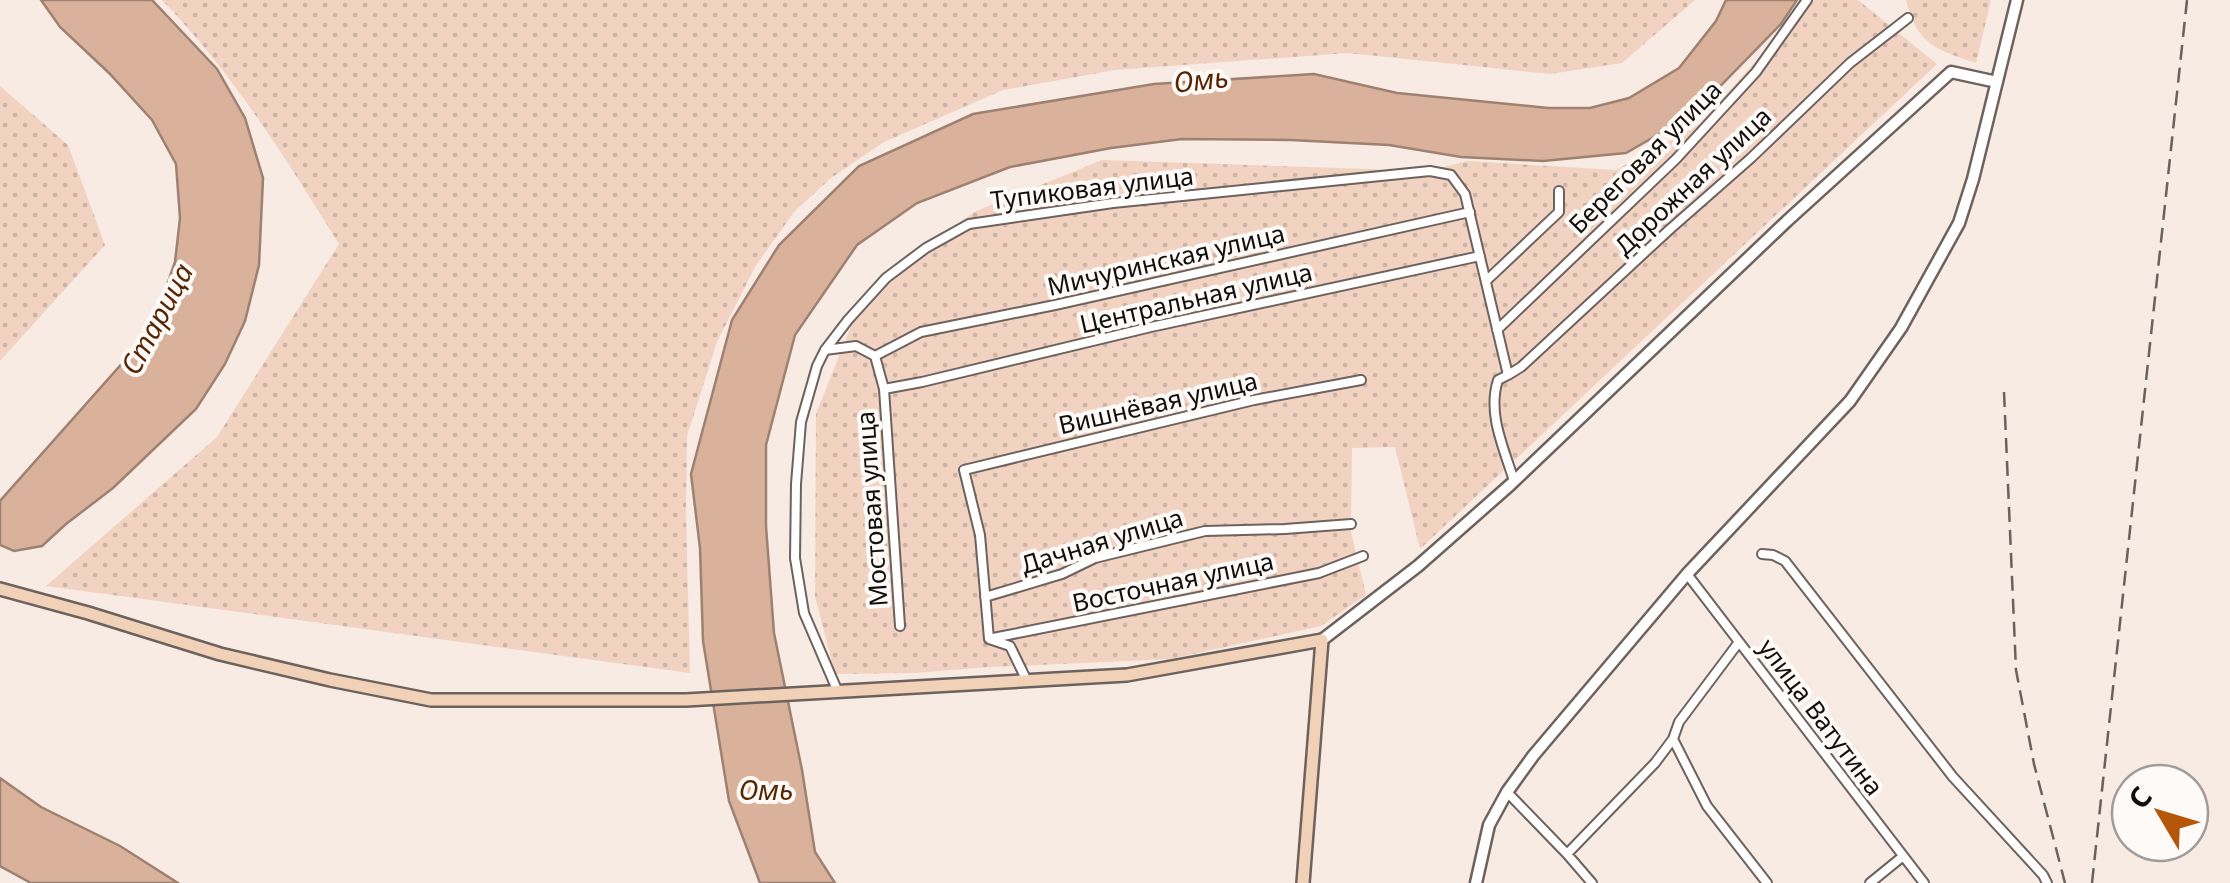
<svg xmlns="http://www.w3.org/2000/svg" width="2230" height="883" font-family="'Noto Sans',sans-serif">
  <defs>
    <pattern id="grass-dots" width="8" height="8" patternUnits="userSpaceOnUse" patternTransform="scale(2.5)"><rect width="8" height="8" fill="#f2d3c2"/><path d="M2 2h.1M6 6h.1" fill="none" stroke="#ceb4a6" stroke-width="1.8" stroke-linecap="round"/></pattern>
  </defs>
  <rect width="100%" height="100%" fill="#f7ebe4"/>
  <path fill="url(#grass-dots)" d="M162 0H1695L1622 63 1550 74 1348 53 1115 70 1003 90 884 142 831 178 794 212 755 267 717 342 687 436 686 513 690 673 46 586 217 437 339 244C286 159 232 72 162 0Z
    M1810 0H1858L1937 64 1420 549 1395 447 1352 448 1351 532 1366 595 1321 626 1170 659 991 667 914 673 835 674 815 596 816 414 863 296 974 212 1102 160 1430 171 1467 161 1616 170 1700 124Z
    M1906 0H1991L1976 63C1936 49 1918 46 1906 0Z
    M0 86 68 145 105 245 0 361Z"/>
  <path fill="#dab29c" stroke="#9e8171" stroke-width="2.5" d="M41 0H152L217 69 245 118 263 178 259 265 245 321 225 364 196 409 113 488 66 524 42 546 14 551 0 545V501L133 351 159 308 175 262 180 218 176 164 152 120 109 73 60 27Z
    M1726 0H1797L1781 24 1692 115 1626 153 1543 161 1461 157 1389 145 1291 140 1182 139 1111 148 1010 167 917 203 857 245 795 335 766 445V526L774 633 802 770 815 852 835 883H760L729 801 703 641 700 548 691 474 732 320 779 245 859 166 973 114 1154 84 1314 74 1397 93 1548 108H1590L1629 98 1679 68 1716 21Z
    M0 778 41 807 120 846 178 883H31L0 866Z"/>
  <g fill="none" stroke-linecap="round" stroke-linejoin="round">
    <g stroke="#6d625d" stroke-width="12">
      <path id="minor" d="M1486 281 1559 212V191
        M1497 330 1676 159 1756 72 1807 0
        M825 350 856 346 875 356 884 389 922 382 1151 327 1480 256
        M875 356 921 332 1055 305 1470 212
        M1508 375 1521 367 1669 230 1751 158 1850 63 1908 18
        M884 389 900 626
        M1762 554 1773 555 1785 561 1953 777 2043 875 2047 883
        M1687 574 1924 883
        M985 597 1062 574 1095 558 1205 531 1285 529 1351 524
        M993 638 1319 573 1363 556
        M1027 681 1010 646 989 639 980 535 964 470 1254 400 1361 380
        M838 692 804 613 795 558 796 484 801 422 817 366 825 350 848 320 886 278 926 248 969 224 1113 203 1430 171 1451 175 1465 194 1508 375 1498 380C1487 414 1504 448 1514 481
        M1673 739 1707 806 1767 883
        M1507 792 1567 854 1592 883
        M1567 854 1655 763 1673 739 1679 722 1739 642
        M1870 883 1902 857"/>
    </g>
    <g stroke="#6d625d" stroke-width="15">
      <path id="tertiary" d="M1322 640 1418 566 1510 485 1787 221 1951 72 1997 82
        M1476 883 1489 825 1507 792 1533 756 1687 574 1850 401 1901 328 1959 223 1973 179 2017 0"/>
    </g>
    <g stroke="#6d625d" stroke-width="16">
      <path id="secondary" d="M0 589 88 613 220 654 330 680 431 700H686L1127 675 1322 640 1303 883"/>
    </g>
    <use href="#minor" stroke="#fff" stroke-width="8"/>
    <use href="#tertiary" stroke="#fff" stroke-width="10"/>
    <use href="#secondary" stroke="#f1d1b8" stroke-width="11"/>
    <path stroke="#69625e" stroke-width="2.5" stroke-dasharray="15 8" stroke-linecap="butt" d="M2004 392 2016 670 2034 764 2065 883
      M2092 883 2187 0"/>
  </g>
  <g text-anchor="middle" stroke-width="8" stroke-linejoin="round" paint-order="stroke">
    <g font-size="25" fill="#120e0c" stroke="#fefaf7">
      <text transform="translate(1645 157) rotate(-45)" y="9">Береговая улица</text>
      <text transform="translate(1693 181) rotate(-43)" y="9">Дорожная улица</text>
      <text transform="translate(1092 188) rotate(-7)" y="9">Тупиковая улица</text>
      <text transform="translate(1166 260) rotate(-13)" y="9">Мичуринская улица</text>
      <text transform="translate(1196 298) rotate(-13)" y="9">Центральная улица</text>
      <text transform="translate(1158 403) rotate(-13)" y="9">Вишнёвая улица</text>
      <text transform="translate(872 509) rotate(-94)" y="9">Мостовая улица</text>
      <text transform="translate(1102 541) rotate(-17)" y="9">Дачная улица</text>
      <text transform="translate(1173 582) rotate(-12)" y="9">Восточная улица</text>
      <text transform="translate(1821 717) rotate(53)" y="9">улица Ватутина</text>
    </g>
    <g font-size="28" font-style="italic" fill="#572501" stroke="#fefaf7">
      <text transform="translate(1201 80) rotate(-6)" y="10">Омь</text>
      <text transform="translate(157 319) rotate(-62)" y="10">Старица</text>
      <text x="766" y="800">Омь</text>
    </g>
  </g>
  <g transform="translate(2160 813) rotate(308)"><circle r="48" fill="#fefaf7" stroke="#a09c99" stroke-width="2.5"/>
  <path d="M0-8L18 38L0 25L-18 38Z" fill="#b5560a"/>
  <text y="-15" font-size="28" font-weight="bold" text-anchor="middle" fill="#120e0c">С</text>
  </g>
</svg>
